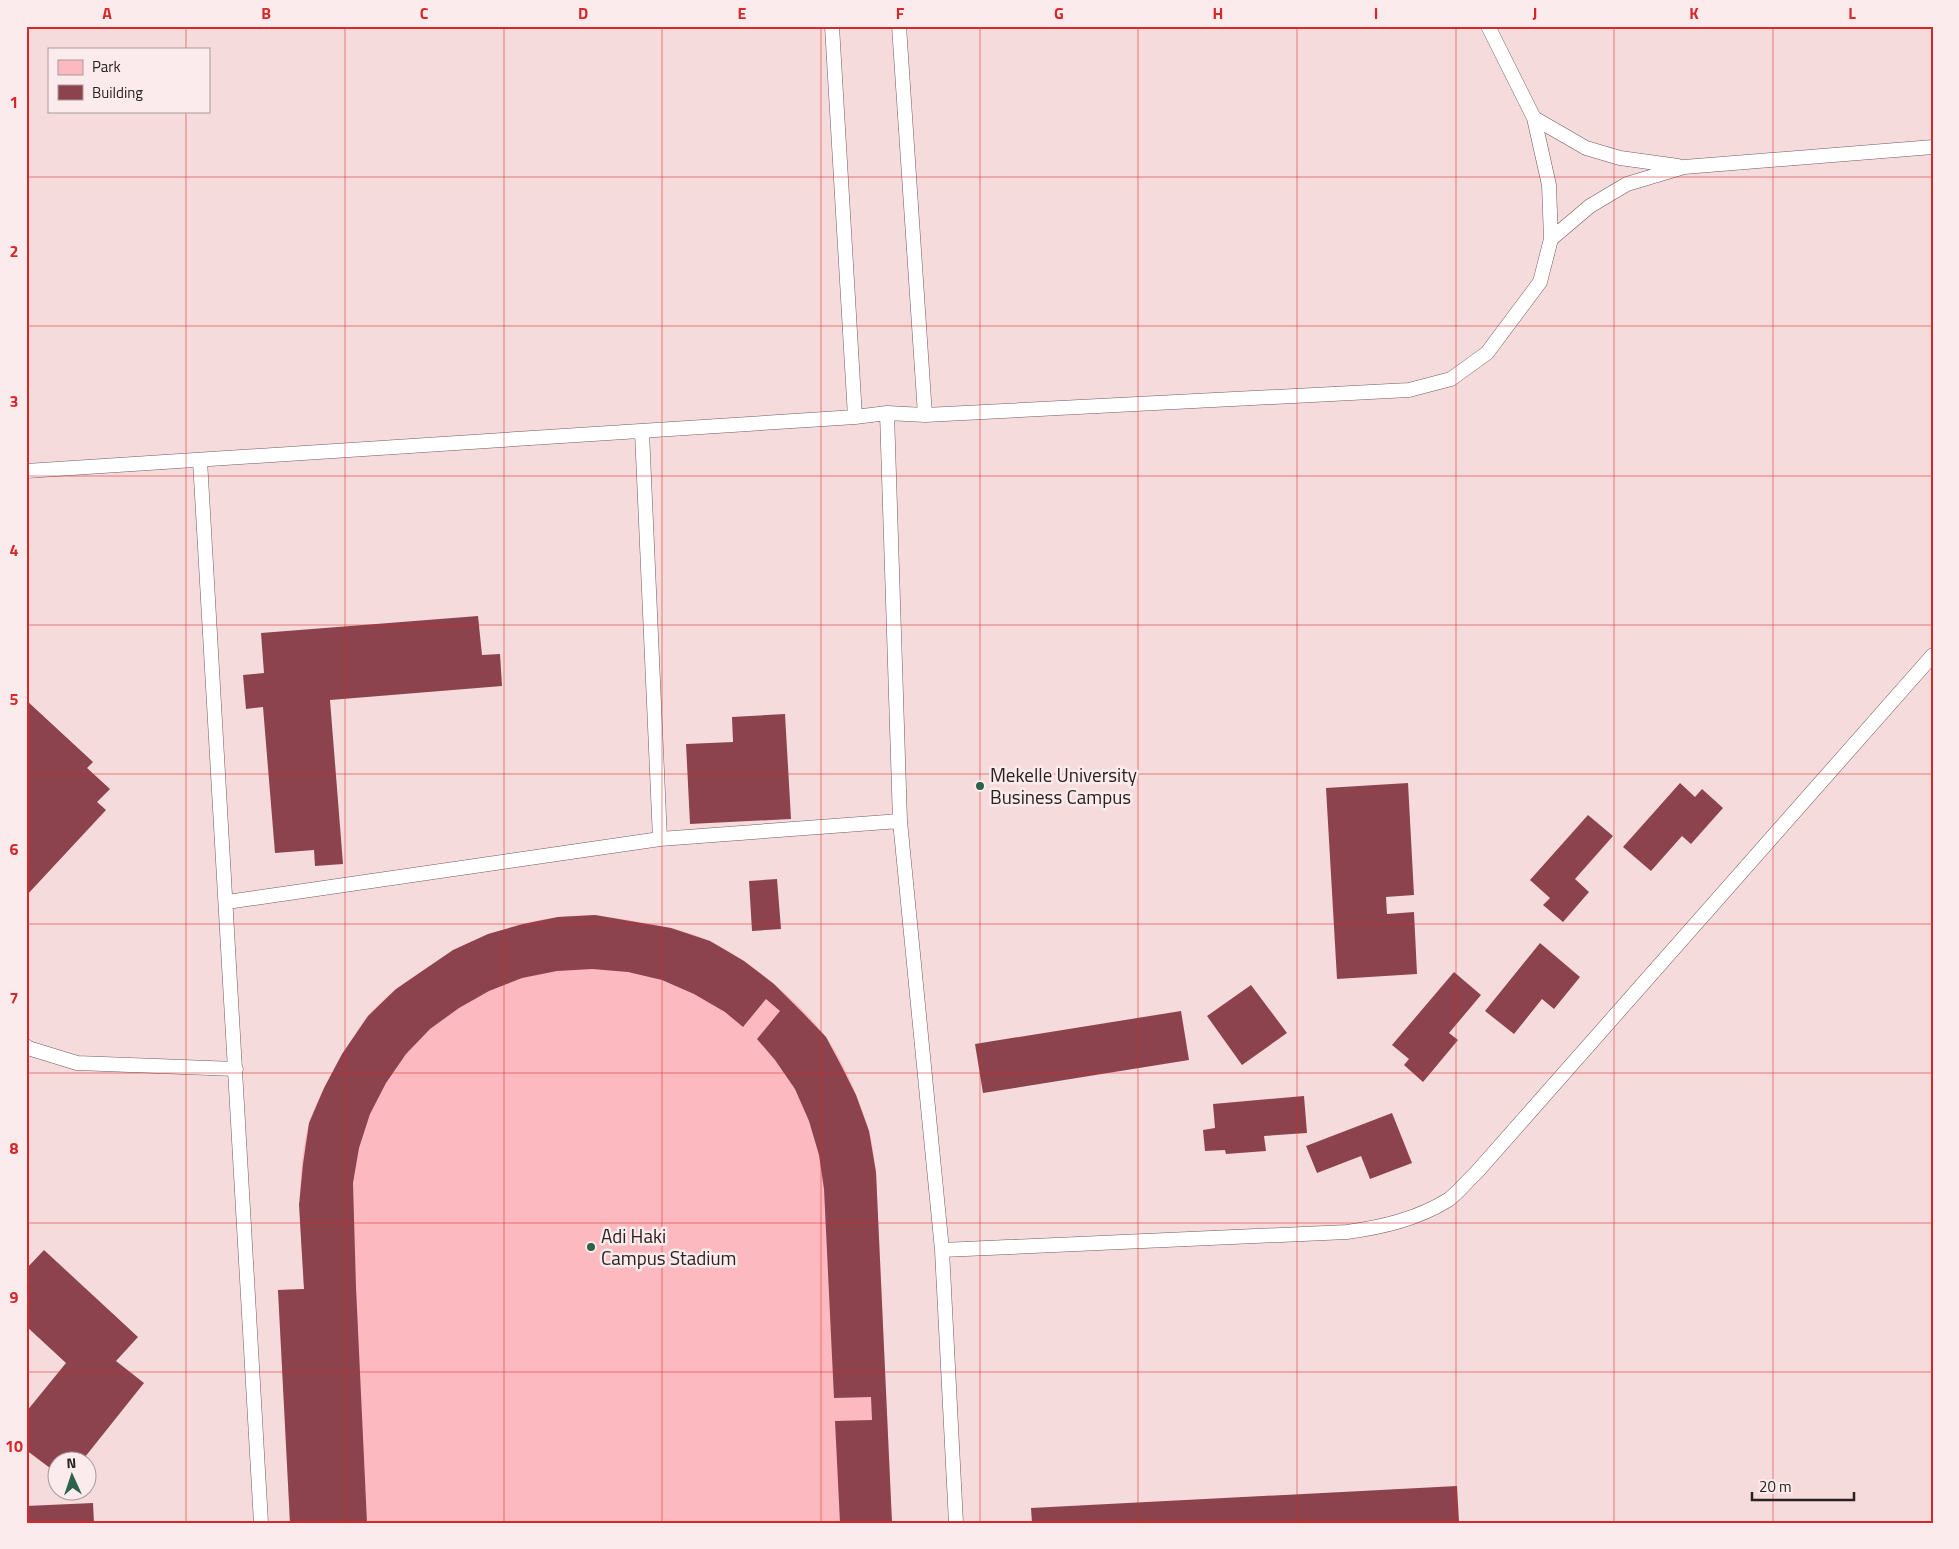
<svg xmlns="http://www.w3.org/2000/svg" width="1959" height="1549" font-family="'Titillium Web',sans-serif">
  <rect width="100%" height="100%" fill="#f6dbdd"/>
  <path fill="#fcbac0" d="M595 915C634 921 674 925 710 941 748 959 801 1003 826 1037 844 1062 860 1101 869 1130 873 1144 874 1158 876 1172L892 1523H290L278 1290 304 1289C301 1236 295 1174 309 1123 315 1105 324 1088 333 1071 343 1053 354 1034 367 1017 380 1001 398 987 416 975 459 945 505 924 557 917 570 915 583 916 595 915Z"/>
  <path fill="#8c434d" d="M478 616 482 655 500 654 502 686 330 700 343 864 315 866 314 850 275 853 263 707 246 709 243 675 264 673 261 633Z
    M26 700 93 762 87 768 110 789 97 802 106 810 26 896Z
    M785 714 791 819 690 824 686 744 733 742 732 717Z
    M1408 783 1414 895 1386 897 1387 914 1414 912 1417 974 1337 979 1326 788Z
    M1680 783 1695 797 1702 789 1723 808 1691 844 1682 836 1651 871 1623 847Z
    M1588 815 1613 836 1575 879 1589 892 1563 922 1543 905 1550 898 1530 880Z
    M777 879 781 929 752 931 749 881Z
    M595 915 671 928 710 941 744 961 774 984 804 1014 826 1037 842 1067 856 1095 869 1131 876 1172 892 1523H840L835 1421 872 1420 871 1397 834 1398 824 1189 819 1155 809 1121 795 1089 775 1060 757 1039 780 1011 766 999 743 1027 725 1012 694 994 662 980 628 972 592 969 557 971 522 978 489 991 459 1008 430 1029 406 1054 386 1083 370 1114 359 1148 353 1183 356 1287 367 1523H290L278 1290 304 1289 299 1205 303 1164 309 1123 324 1088 342 1054 368 1016 396 989 453 950 488 934 523 924 558 917Z
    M1540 943 1580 977 1554 1009 1542 999 1514 1034 1485 1011Z
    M1454 972 1481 995 1449 1033 1458 1040 1423 1082 1404 1065 1409 1059 1392 1045Z
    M1251 985 1287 1033 1242 1065 1207 1016Z
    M1181 1011 1189 1060 983 1093 975 1044Z
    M1304 1096 1307 1133 1264 1136 1266 1151 1226 1154 1225 1150 1205 1151 1203 1130 1215 1128 1213 1104Z
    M1392 1113 1412 1163 1370 1179 1361 1156 1317 1173 1306 1146Z
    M44 1250 138 1337 116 1361 144 1383 81 1462H58V1474L26 1450V1412L66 1363 26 1326V1269Z
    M1457 1486 1459 1522 1032 1523 1031 1508Z
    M93 1503 94 1523H26V1506Z"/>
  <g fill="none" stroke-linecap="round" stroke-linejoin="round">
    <g stroke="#715b5d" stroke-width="15">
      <path id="lane" d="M832 26 855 417
        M899 26 925 415
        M1534 118 1586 148 1620 158 1678 166
        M1551 239 1590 206 1627 184 1684 167 1933 147
        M887 413 900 821 942 1250 956 1523
        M642 432 660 839
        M200 460 261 1523
        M26 471 855 417 887 413 925 415 1409 390 1451 379 1487 353 1540 282 1551 239 1549 185 1534 118 1488 26
        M227 902 660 839 900 821
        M26 1046 28 1048 77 1063 236 1069
        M942 1250 1347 1232C1383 1227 1417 1219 1448 1200 1458 1193 1467 1181 1476 1173L1933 655"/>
    </g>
    <use href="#lane" stroke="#fff" stroke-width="14"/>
  </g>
  <path fill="none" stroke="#d62828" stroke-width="1" stroke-opacity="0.55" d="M186 26V49M345 26V1523M504 26V1523M662 26V1523M821 26V1523M980 26V1523M1138 26V1523M1297 26V1523M1456 26V1523M1614 26V1523M1773 26V1523M186 111V1523M26 177H1933M26 326H1933M26 476H1933M26 625H1933M26 774H1933M26 924H1933M26 1073H1933M26 1223H1933M26 1372H1933"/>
  <g fill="#2a624a" stroke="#fcebec" stroke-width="2">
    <circle cx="980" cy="786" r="5"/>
    <circle cx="591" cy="1247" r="5"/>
  </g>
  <g text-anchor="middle" stroke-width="5" stroke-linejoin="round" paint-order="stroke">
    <g font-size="19" fill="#2a2121" stroke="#fcebec" text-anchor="start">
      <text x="990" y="782">Mekelle University<tspan x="990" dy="22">Business Campus</tspan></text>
      <text x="601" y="1243">Adi Haki<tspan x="601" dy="22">Campus Stadium</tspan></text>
    </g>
  </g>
  <rect width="1959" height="1549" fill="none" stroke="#fcebec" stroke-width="55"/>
  <rect x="48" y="48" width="162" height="65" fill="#fcebec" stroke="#a89a9b"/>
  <rect x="58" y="60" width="25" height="15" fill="#fcbac0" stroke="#a89a9b"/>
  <text x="92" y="72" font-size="15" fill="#2a2121">Park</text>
  <rect x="58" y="85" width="25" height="15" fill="#8c434d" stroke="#a89a9b"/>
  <text x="92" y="98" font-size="15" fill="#2a2121">Building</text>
  <g transform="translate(72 1476) rotate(357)"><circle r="24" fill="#fcebec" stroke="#a89a9b"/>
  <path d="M0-4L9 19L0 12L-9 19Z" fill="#2a624a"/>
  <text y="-8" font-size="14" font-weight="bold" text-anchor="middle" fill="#2a2121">N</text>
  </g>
  <path d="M1752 1492v8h102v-8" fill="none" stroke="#2a2121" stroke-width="2.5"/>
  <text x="1759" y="1492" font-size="15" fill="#2a2121" stroke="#fcebec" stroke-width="4" paint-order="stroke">20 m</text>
  <rect x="28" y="28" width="1904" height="1494" fill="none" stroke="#d62828" stroke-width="2"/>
  <g font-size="16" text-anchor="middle" font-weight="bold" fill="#d62828">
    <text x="107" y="19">A</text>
    <text x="266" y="19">B</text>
    <text x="424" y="19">C</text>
    <text x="583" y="19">D</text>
    <text x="742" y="19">E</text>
    <text x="900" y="19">F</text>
    <text x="1059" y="19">G</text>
    <text x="1218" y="19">H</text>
    <text x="1376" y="19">I</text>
    <text x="1535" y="19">J</text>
    <text x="1694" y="19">K</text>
    <text x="1852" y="19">L</text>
    <text x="14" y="108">1</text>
    <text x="14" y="257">2</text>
    <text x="14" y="407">3</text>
    <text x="14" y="556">4</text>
    <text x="14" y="705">5</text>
    <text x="14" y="855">6</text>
    <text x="14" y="1004">7</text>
    <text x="14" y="1154">8</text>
    <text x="14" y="1303">9</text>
    <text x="14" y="1452">10</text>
  </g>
</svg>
